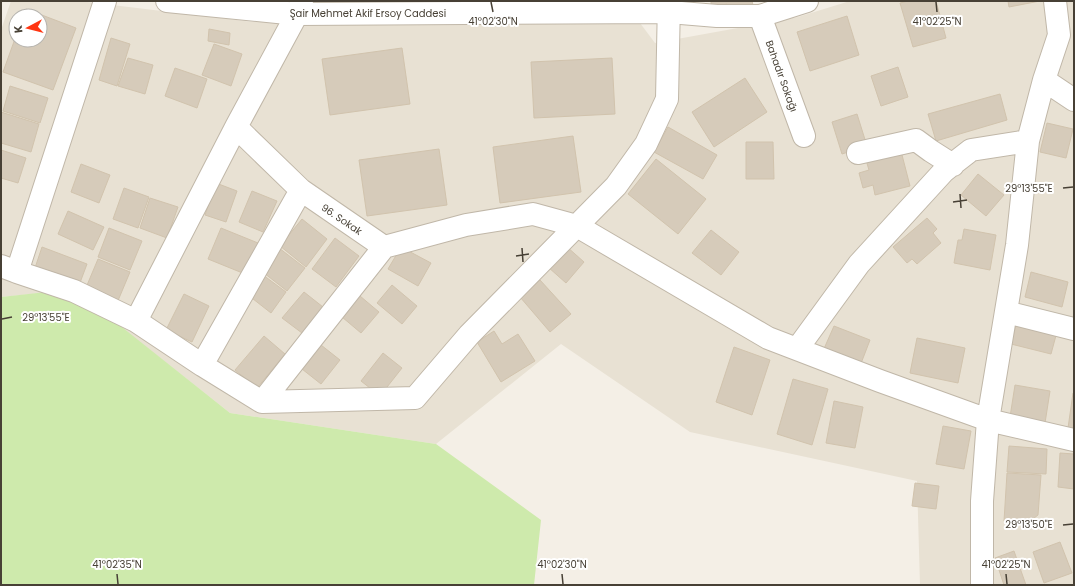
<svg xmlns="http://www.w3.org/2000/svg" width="1075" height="586" font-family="Poppins,sans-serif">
  <rect width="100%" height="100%" fill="#f4efe6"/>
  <path fill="#e8e1d3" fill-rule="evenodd" d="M11 1H79L253 22 640 23 655 43 798 17 850 1H1074V585H920L917 481 690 432 561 344 436 444 230 413 74 290 1 297V30ZM16 16H40V40H16Z"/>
  <path fill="#ceeaac" d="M74 289 230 413 436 444 541 520 534 585H1V297Z"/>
  <path fill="#d6cbba" stroke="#d1c3ad" d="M711 1H752L753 5 728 11 727 4 711 8Z
    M908 1H936L946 38 913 47 900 3Z
    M1008 1H1040L1009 7Z
    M26 9 76 28 53 90 3 72 16 36V40H40V16H23Z
    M847 16 859 55 810 71 797 32Z
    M209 29 230 33 229 45 208 41Z
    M111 38 130 44 117 86 99 80Z
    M214 44 242 54 231 86 202 75Z
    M402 48 410 104 330 115 322 59Z
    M128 58 153 65 145 94 118 86Z
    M612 58 615 114 534 118 531 62Z
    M898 67 908 97 881 106 871 76Z
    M175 68 207 79 197 108 165 96Z
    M745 78 767 112 714 147 692 112Z
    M10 86 48 98 40 123 3 111Z
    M1000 94 1007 120 936 141 928 114Z
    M1 112 39 124 31 152 1 143Z
    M857 114 867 146 842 154 832 122Z
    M1047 123 1073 129 1066 158 1040 152Z
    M668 127 717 155 703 179 654 152Z
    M573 136 581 192 500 203 493 147Z
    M746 142H773L774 179H746Z
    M439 149 447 205 367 216 359 160Z
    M1 150 26 158 18 183 1 178Z
    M901 151 910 186 875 195 873 185 863 188 859 173 869 170 866 160Z
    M656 159 706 199 678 234 628 194Z
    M81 164 110 175 99 203 71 192Z
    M978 174 1004 195 986 216 961 195Z
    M216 183 237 191 226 222 205 215Z
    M124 188 149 197 138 228 113 219Z
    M252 191 277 201 263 232 239 222Z
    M150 198 178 207 167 238 140 228Z
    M68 211 104 227 93 250 58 234Z
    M927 218 937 229 933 233 941 243 917 264 912 259 907 263 893 247Z
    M302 219 327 239 306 267 280 246Z
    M109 228 142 241 130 270 98 257Z
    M221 228 258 243 245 274 208 259Z
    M964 229 996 235 990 270 954 263 958 240H962Z
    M711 230 739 252 721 275 692 253Z
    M335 238 359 256 336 287 312 269Z
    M566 246 584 262 566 283 548 267Z
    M42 247 87 264 78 288 34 271Z
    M401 247 431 263 418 286 388 269Z
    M279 248 305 268 287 291 264 273Z
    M98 259 130 272 117 303 85 290Z
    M1031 272 1068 282 1062 307 1025 297Z
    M263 275 286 292 271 313 248 295Z
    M540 280 571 314 550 332 520 297Z
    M392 285 417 306 402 324 377 303Z
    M304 292 323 307 302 333 282 318Z
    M184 294 209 306 192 342 166 330Z
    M360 296 379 312 361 333 342 317Z
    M1018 318 1058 328 1051 354 1011 344Z
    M834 326 870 340 860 366 823 351Z
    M494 331 502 344 518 334 535 361 501 382 477 342Z
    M264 336 285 354 257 388 235 370Z
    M917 338 965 348 958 383 910 373Z
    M321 345 340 360 321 384 302 369Z
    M734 347 770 360 752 415 716 402Z
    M383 353 402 368 380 396 361 381Z
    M793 379 828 389 812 445 777 434Z
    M1015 385 1050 391 1045 423 1010 417Z
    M1073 393H1074V428H1068Z
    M834 401 863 407 855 448 826 443Z
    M943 426 971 431 964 469 936 464Z
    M1009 446 1047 449 1046 474 1007 472Z
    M1060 453 1074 454V489L1058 487Z
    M1007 473 1041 475 1038 515 1029 522 1004 521Z
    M915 483 939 486 936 509 912 506Z
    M1060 542 1072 573 1044 583 1033 552Z
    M1014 551 1026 585H1004L995 558Z"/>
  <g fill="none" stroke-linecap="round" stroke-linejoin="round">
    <g stroke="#c0b7a8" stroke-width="24">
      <path id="minor" d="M302 1 297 14 236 127 301 190 202 365 262 402 384 247 466 225 533 214 577 226 768 338 880 381 988 420 1017 245 1028 141 1044 80
        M1055 1 1059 35 1044 80 1074 100
        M760 16 804 136
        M858 153 916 140 931 151 953 165
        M301 190 384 247
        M1 266 17 272 105 1
        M17 272 74 291 136 321
        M1006 312 1074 329
        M797 349 859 264 944 171 971 150 1028 141
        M202 365 136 321 236 127
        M262 402 415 398 469 335 616 186 646 144 667 99 669 1
        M982 585V501L988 420 1074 440"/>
    </g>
    <g stroke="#c0b7a8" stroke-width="24">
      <path id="tertiary" d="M167 1 297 14 669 12 717 16H760L807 1"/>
    </g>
    <use href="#minor" stroke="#fff" stroke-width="22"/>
    <use href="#tertiary" stroke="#fff" stroke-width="22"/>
  </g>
  <path fill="none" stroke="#474035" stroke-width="1.5" d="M491 2 493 12M936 2 937 12M1063 188 1073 187M960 194 961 208M953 202 967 200M522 248 523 262M516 256 529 254M2 319 12 317M1063 525 1073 524M117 574 118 584M562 574 563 584M1006 574 1007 584"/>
  <g text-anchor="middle" stroke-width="4" stroke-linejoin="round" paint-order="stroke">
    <g font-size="10" fill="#474035" stroke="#fff">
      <text x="368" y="17">Şair Mehmet Akif Ersoy Caddesi</text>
      <text transform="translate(782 76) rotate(70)" y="4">Bahadır Sokağı</text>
      <text transform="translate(342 219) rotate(34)" y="4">96. Sokak</text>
    </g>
  </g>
  <g font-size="10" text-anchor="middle" fill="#474035" stroke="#fff" stroke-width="4" stroke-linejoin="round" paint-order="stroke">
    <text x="493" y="25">41°02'30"N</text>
    <text x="937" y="25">41°02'25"N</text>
    <text x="1029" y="192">29°13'55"E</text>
    <text x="46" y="321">29°13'55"E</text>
    <text x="1029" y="528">29°13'50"E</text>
    <text x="117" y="568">41°02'35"N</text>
    <text x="562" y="568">41°02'30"N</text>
    <text x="1006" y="568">41°02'25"N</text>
  </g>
  <rect width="1075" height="586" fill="none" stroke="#474035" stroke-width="4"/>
  <g transform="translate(28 28) rotate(263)"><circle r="19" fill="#ffffff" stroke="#b5b3ae"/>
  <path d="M0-3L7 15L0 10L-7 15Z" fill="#ff3511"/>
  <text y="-6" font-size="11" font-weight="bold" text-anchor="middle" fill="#474035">K</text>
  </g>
</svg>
